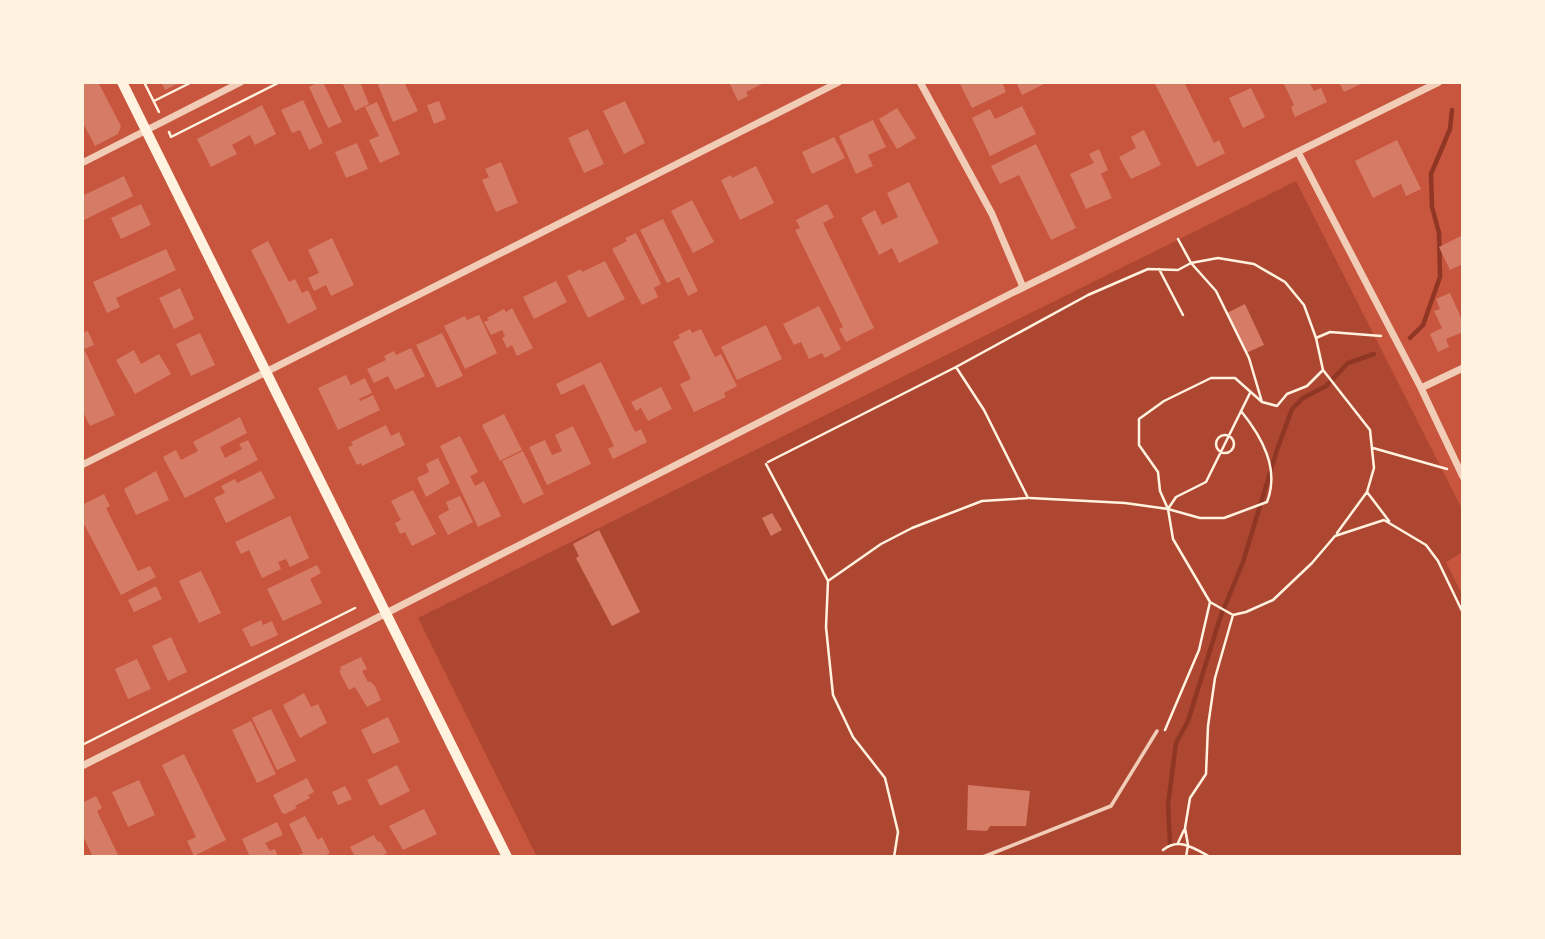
<svg xmlns="http://www.w3.org/2000/svg" width="1545" height="939" font-family="Jost,sans-serif">
  <rect width="100%" height="100%" fill="#c8553d"/>
  <path fill="#ae4732" d="M1296 181 1463 511V552L1446 562 1463 596V857H537L418 618Z"/>
  <g fill="none" stroke-linecap="round" stroke-linejoin="round">
    <path stroke="#8f3625" stroke-width="4.5" d="M1410 338 1423 325 1440 277 1439 233 1432 207 1431 174 1450 129 1452 110
      M1170 844 1168 805 1176 743 1188 721 1220 618 1243 562 1277 450 1292 409 1303 398 1326 386 1348 363 1374 354"/>
  </g>
  <path fill="#d67c66" d="M82 82H98L121 126 118 134 95 146 82 121Z
    M161 82H181L165 90Z
    M319 82H323L342 122 328 128 309 87Z
    M342 82H360L369 104 355 111Z
    M377 82H404L418 111 393 122Z
    M729 82H761L762 84 746 92 748 96 738 101Z
    M959 82H1002L1006 92 972 108Z
    M1016 82H1048L1022 95Z
    M1154 82H1184L1214 143 1219 140 1225 153 1197 167Z
    M1283 82H1309L1314 91 1321 88 1327 102 1295 117 1291 107 1294 105Z
    M1339 82H1365L1344 92Z
    M1251 88 1265 117 1243 128 1229 98Z
    M303 100 323 143 309 150 300 130 292 133 281 110Z
    M439 101 446 119 434 124 427 105Z
    M625 101 645 143 624 154 603 111Z
    M377 102 400 154 380 163 369 140 379 136 365 107Z
    M262 105 276 134 255 145 250 135 232 145 237 154 211 167 197 139Z
    M1022 106 1036 134 990 156 972 118 990 109 995 119Z
    M897 108 916 138 897 149 879 119Z
    M873 120 886 147 868 155 873 166 856 174 839 136Z
    M588 129 604 164 584 173 568 138Z
    M1144 130 1161 165 1131 179 1119 157 1136 148 1131 137Z
    M834 137 845 158 812 174 802 152Z
    M1397 140 1421 189 1406 196 1401 184 1373 198 1355 161Z
    M357 143 368 169 346 178 335 152Z
    M1036 144 1076 228 1051 240 1019 175 1000 184 991 166Z
    M1099 149 1108 170 1101 174 1112 198 1086 209 1070 174 1094 163 1089 154Z
    M501 162 518 203 496 212 482 180 489 177 485 169Z
    M756 166 774 203 740 220 721 180 731 175 732 178Z
    M124 176 133 196 82 221V196Z
    M909 182 939 243 899 263 892 248 879 255 861 218 875 210 882 225 898 217 887 193Z
    M692 200 714 242 693 253 671 211Z
    M141 204 151 225 121 239 111 218Z
    M827 204 834 217 823 223 874 328 846 342 839 329 843 327 795 230 800 228 796 220Z
    M663 219 698 291 688 296 679 277 667 283 640 230Z
    M636 233 661 284 654 288 658 297 642 305 612 249 627 241 625 238Z
    M1463 235V264L1450 270 1439 247Z
    M332 238 354 285 331 296 326 285 314 291 308 278 319 273 308 250Z
    M268 241 289 282 295 279 302 293 308 290 317 309 288 324 251 250Z
    M166 249 176 270 116 298 120 307 107 313 93 282Z
    M605 261 625 299 588 318 567 276 581 269 582 272Z
    M556 281 567 302 534 319 523 297Z
    M180 288 194 319 174 329 159 298Z
    M1450 293 1463 322V332L1446 339 1449 347 1438 352 1430 334 1442 328 1434 311 1440 309 1436 299Z
    M1245 304 1264 345 1246 353 1227 313Z
    M819 306 841 349 825 358 822 353 809 359 801 342 794 345 783 324Z
    M512 308 533 348 517 356 512 345 507 348 502 338 505 336 502 330 491 335 484 322 489 320 487 318 504 309 506 312Z
    M479 315 497 353 465 369 444 326 465 316 467 320Z
    M766 325 782 359 737 380 721 347Z
    M690 329 692 333 701 329 715 357 721 354 737 386 724 393 726 397 694 412 680 384 691 379 673 342 680 338 678 335Z
    M88 331 94 345 84 349 115 415 90 426 82 410V333Z
    M200 333 215 365 191 376 176 344Z
    M442 333 463 376 437 388 416 345Z
    M411 348 425 376 395 390 388 376 374 383 367 369 386 360 384 356 394 351 396 355Z
    M134 350 141 364 159 354 171 374 135 394 116 360Z
    M601 362 635 432 641 429 647 442 613 459 608 449 614 446 584 384 561 395 556 384Z
    M346 375 351 385 365 378 372 393 359 399 360 401 373 395 380 410 338 430 318 388Z
    M661 387 672 409 648 421 641 408 636 411 631 402Z
    M504 414 522 450 500 461 482 425Z
    M240 417 247 433 220 447 225 458 242 449 239 444 248 440 258 460 185 498 163 457 176 450 181 460 198 451 193 442Z
    M386 425 391 436 399 432 405 445 362 466 361 463 357 465 348 447 353 445 351 442Z
    M573 426 591 464 547 485 529 447 545 440 552 455 562 451 555 435Z
    M460 436 478 472 470 476 475 486 484 481 501 516 478 527 440 446Z
    M523 451 544 494 523 504 502 461Z
    M438 458 450 483 426 497 417 478 429 472 426 464Z
    M156 471 169 500 136 515 124 489Z
    M261 471 275 498 226 523 214 498 225 493 221 486 235 479 237 483Z
    M413 490 436 534 412 546 405 532 400 534 395 523 401 520 391 501Z
    M104 494 110 506 106 508 138 571 150 566 156 577 121 595 82 520V505Z
    M460 496 473 522 448 535 438 516 449 510 446 502Z
    M772 513 782 530 771 536 762 518Z
    M290 516 309 558 290 567 286 559 278 562 281 569 262 578 249 550 241 554 235 542Z
    M599 530 640 612 612 626 576 558 579 556 573 544Z
    M317 565 321 573 310 579 322 603 283 621 267 589Z
    M201 571 221 613 199 623 179 581Z
    M156 586 162 599 134 612 128 600Z
    M261 620 263 625 272 621 278 635 251 647 242 629Z
    M171 637 187 672 168 681 152 646Z
    M361 657 367 669 362 671 368 682 370 681 375 686 381 700 367 707 355 687 349 690 339 671 341 670 340 667Z
    M137 659 151 689 128 699 115 669Z
    M304 693 311 707 318 704 327 723 300 738 283 705Z
    M271 709 296 761 277 770 252 718Z
    M388 717 400 742 373 754 361 730Z
    M251 721 276 774 257 783 232 730Z
    M184 754 226 840 194 856 187 841 196 837 162 765Z
    M397 765 410 791 380 806 367 780Z
    M307 778 314 792 308 795 310 798 295 806 297 808 285 814 282 813 273 795Z
    M139 780 155 815 128 827 112 792Z
    M968 785 1030 791 1026 826H990L987 831 967 830Z
    M345 786 352 799 338 805 332 792Z
    M96 796 102 808 97 811 119 857H93L82 834V803Z
    M424 809 437 834 403 850 389 826Z
    M305 816 318 840 322 837 330 853 323 857H294L303 853 289 824Z
    M277 822 283 835 265 843 270 851 275 849 278 857H250L242 839Z
    M374 835 378 842 380 841 387 853 380 857H355L350 847Z"/>
  <g fill="none" stroke-linecap="round" stroke-linejoin="round">
    <path stroke="#fff3e0" stroke-width="2.5" d="M144 82 159 112
      M154 101 192 82
      M169 132 171 137 280 82
      M1178 239 1191 263 1216 291 1249 358 1262 402
      M1159 269 1183 315
      M1316 338 1330 332 1381 336
      M1323 370 1307 386 1287 394 1277 406 1262 402 1235 378H1211L1164 401 1139 419V445L1158 472 1160 491 1168 509 1173 539 1210 602 1233 615 1246 612 1273 600 1312 563 1335 536 1384 520 1426 545 1438 561 1463 613
      M1216 444a9 9 0 1 1 18 0a9 9 0 1 1-18 0Z
      M1373 448 1447 469
      M768 462 956 367 1088 295 1148 269 1178 270 1191 263 1218 258 1254 264 1285 282 1304 305 1316 338 1323 370 1370 430 1374 468 1367 492
      M766 464 828 581 881 544 912 528 982 501 1028 498 984 410 956 367
      M1030 498 1125 503 1168 509 1200 518H1224L1267 502C1280 469 1262 437 1241 411
      M1168 509 1176 497 1206 482 1250 393
      M1337 533 1367 492 1389 521
      M828 581 826 627 833 695 853 737 885 778 898 832 894 857
      M1165 730 1199 650 1210 602
      M82 745 355 608
      M1178 843 1184 830
      M1163 850C1179 837 1194 848 1210 857
      M1186 857 1188 845 1185 828 1190 798 1206 774 1208 726 1215 678 1233 615"/>
    <path stroke="#f1ccb7" stroke-width="3.5" d="M983 857 1111 806 1157 731"/>
    <path stroke="#f1ccb7" stroke-width="7" d="M920 82 992 214 1023 287
      M1298 152 1421 388 1463 477
      M82 163 241 82
      M1421 388 1463 368
      M82 465 839 82
      M82 766 363 625 1012 293 1439 82"/>
    <path stroke="#fff3e0" stroke-width="10" d="M122 82 507 857"/>
  </g>
  <rect width="1545" height="939" fill="none" stroke="#fff3e0" stroke-width="168"/>
</svg>
